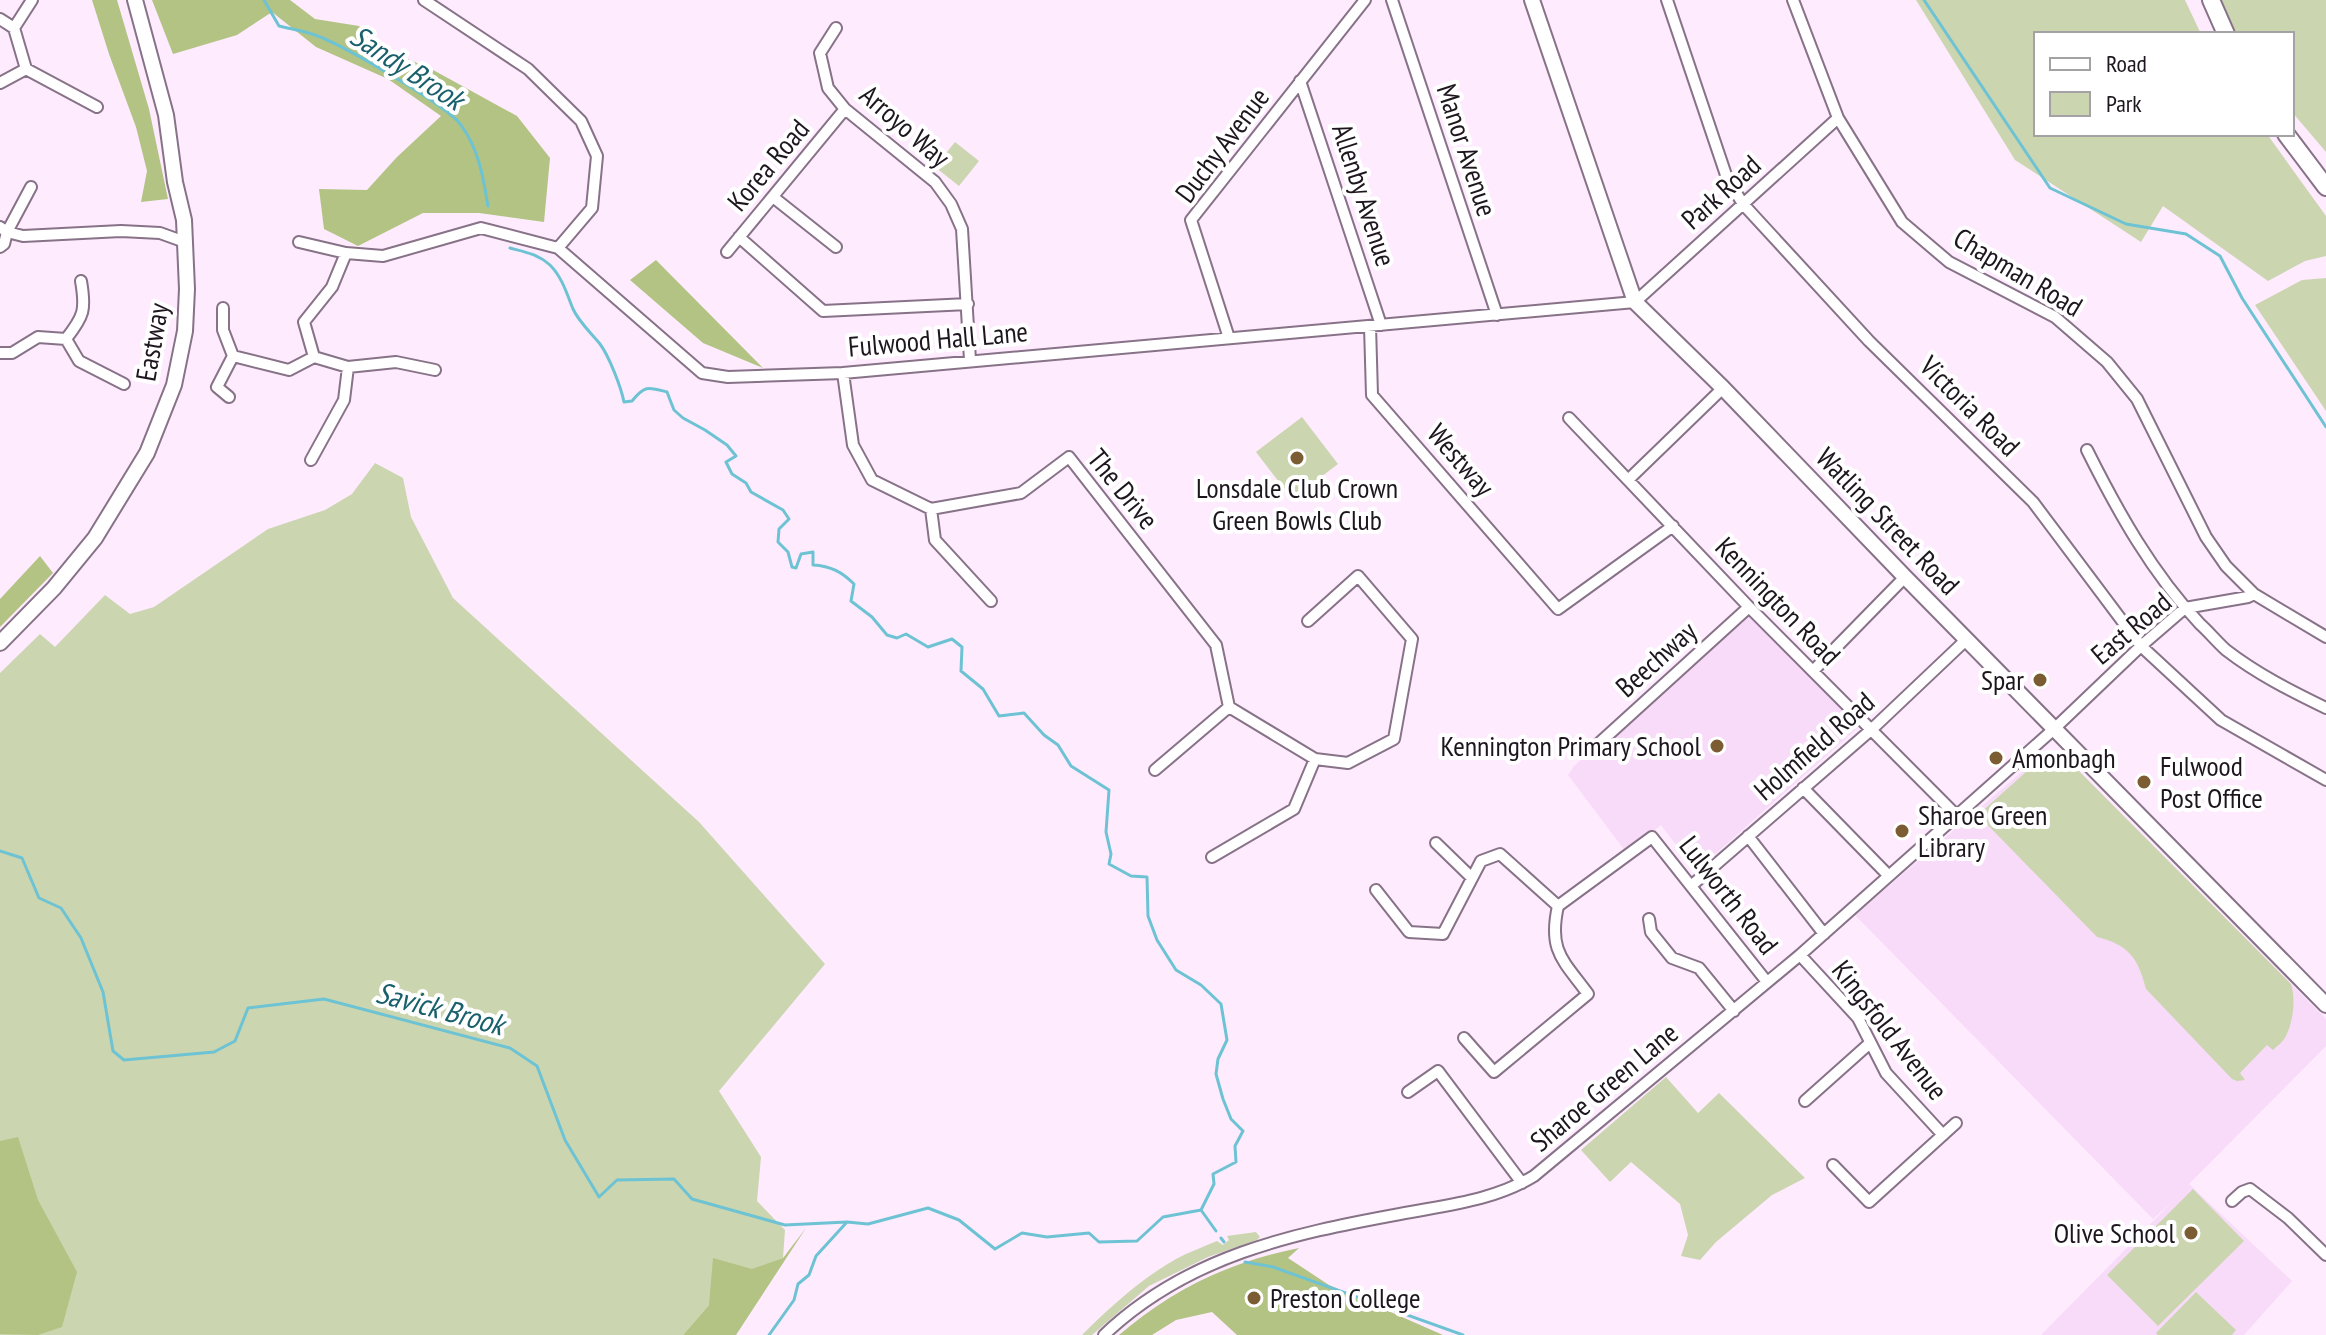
<svg xmlns="http://www.w3.org/2000/svg" width="2326" height="1335" font-family="'PT Sans Narrow',sans-serif">
  <rect width="100%" height="100%" fill="#feebfe"/>
  <path fill="#f8dbf8" d="M1748 612 1859 727 1696 871 1661 825 1626 852 1568 775 1574 766Z
    M2045 752 2063 755 2326 1019V1046L2189 1184 2292 1281 2244 1335H2041L2172 1202 2153 1219 1855 915Z"/>
  <path fill="#cbd6b0" d="M1916 0H2185L2201 34H2036V134H2267L2326 216V256L2305 261 2268 281 2163 206 2141 242 2015 160Z
    M2219 0H2326V152L2292 112V34H2235Z
    M955 142 979 161 959 186 935 167Z
    M2326 278V411L2255 305 2302 280Z
    M1302 417 1338 464 1292 499 1256 452Z
    M375 463 403 478 411 517 453 598 699 822 825 964 719 1091 761 1157 757 1201 785 1230 783 1258 752 1270 709 1305 683 1335H0V673L40 634 55 647 105 595 130 614 154 607 268 529 325 510 352 494Z
    M2049 755H2063L2291 984C2296 999 2293 1022 2286 1036 2284 1041 2277 1046 2273 1050L2267 1045 2240 1073 2245 1080 2237 1081 2232 1079 2146 989C2138 958 2129 945 2097 937L1978 815 2036 763 2039 765Z
    M1666 1077 1698 1113 1719 1093 1805 1178 1772 1195 1716 1242 1700 1260 1681 1256 1688 1235 1680 1204 1631 1162 1610 1182 1581 1150Z
    M2193 1189 2244 1241 2158 1326 2107 1275Z
    M1256 1232 1260 1237 1257 1240 1208 1257 1149 1286 1092 1335H1082C1111 1306 1141 1279 1176 1259 1189 1252 1203 1247 1217 1241L1223 1245 1229 1240 1227 1236Z
    M2196 1292 2236 1330 2232 1335H2158L2156 1333Z"/>
  <path fill="#b2c384" d="M92 0H117L149 109 168 199 141 202 147 171 136 127 109 54Z
    M152 0H290L315 19 359 26 381 47 435 71 517 116 550 158 544 222 479 213H423L358 246 324 229 319 189 367 190 397 157 441 116 388 79 316 47 272 12 237 35 173 54Z
    M656 260 763 368 703 343 630 280Z
    M40 556 53 573 0 627V599Z
    M18 1137 38 1200 77 1272 62 1327 38 1335 0 1334V1141Z
    M806 1228 736 1335H683L709 1305 713 1258 752 1269 783 1258Z
    M1299 1248 1288 1258 1329 1285 1443 1335H1237L1212 1312 1176 1320 1152 1335H1119C1173 1289 1229 1262 1299 1248Z"/>
  <g fill="none" stroke-linecap="round" stroke-linejoin="round">
    <path stroke="#6dc3d3" stroke-width="3" d="M264 0 279 26C291 29 304 31 315 35 341 44 447 105 461 125 479 150 483 176 488 206
      M1924 0 2050 188 2126 224 2186 234 2220 256 2242 298 2326 427
      M510 248C525 252 538 254 550 265 562 277 567 294 573 309 579 322 591 333 600 344 609 356 621 387 624 402L632 401C645 385 648 387 667 392L674 410 683 418 705 430 727 445 736 456 726 462 732 474 746 483 751 492 783 510 789 519 779 529 778 542 788 552 792 567 796 568 801 554 813 552V565C831 566 842 572 854 584L851 601 872 617 887 635 897 638 906 634 928 647 952 639 962 647 961 671 983 689 999 716 1024 713 1044 735 1058 745 1071 766 1109 790 1106 832 1111 854 1109 864 1131 876 1147 877 1148 916 1157 940 1176 970 1201 985 1221 1004 1227 1040 1218 1059 1216 1074 1223 1099 1231 1119 1243 1131 1235 1146 1236 1162 1213 1174 1214 1184 1201 1210
      M0 851 22 858 39 898 61 908 81 938 103 992 113 1051 124 1060 214 1052 235 1041 248 1008 324 999 510 1048 537 1066 565 1140 599 1197 617 1180 674 1179 692 1199 785 1225 847 1222 868 1224 928 1208 959 1220 995 1249 1022 1233 1047 1237 1089 1233 1099 1242 1137 1241 1163 1217 1201 1210 1216 1231
      M1221 1238 1224 1242
      M1245 1262 1273 1267 1463 1335
      M769 1335 794 1300 798 1284 809 1275 816 1256 847 1222"/>
    <g stroke="#877287" stroke-width="14">
      <path id="minor" d="M424 0 528 69 581 121 597 156 592 208 558 248
        M1392 0 1497 315
        M1667 0 1727 178 1743 204 1869 341 2033 502 2141 646 2221 720 2326 780
        M1793 0 1838 118 1902 222 1949 262 2055 317 2107 362 2137 399 2206 537 2226 566 2254 594 2326 637
        M0 19 14 28 26 69 97 107
        M14 28 32 0
        M836 28 820 53 828 88 845 109 935 182 951 204 962 229 970 360
        M1300 81 1381 325
        M0 83 26 69
        M773 197 836 247
        M0 227 7 232 23 236 121 231 160 233 185 242
        M739 237 823 311 968 304
        M299 242 346 253 383 256 481 228 558 248 702 373 728 377 843 373 1635 302 1838 118
        M0 247 4 244 7 232 31 187
        M727 252 845 109
        M346 253 332 287 304 322 314 357 348 367 396 362 435 370
        M223 308V330L233 356 289 370 314 357
        M1370 326 1372 395 1558 609 1673 526
        M1229 338 1191 220 1365 0
        M66 339C84 316 86 310 81 281
        M0 353H12L38 337 66 339 79 361 124 384
        M843 373 853 445 872 480 931 509 1021 493 1069 457 1216 645 1229 707 1315 759 1294 809 1212 857
        M229 397 217 387 233 356
        M1569 418 1749 607 1956 815
        M2087 450C2118 512 2152 573 2200 624 2209 632 2217 642 2226 650 2257 674 2291 691 2326 708
        M311 460 344 400 348 367
        M1628 480 1723 388
        M931 509 935 540 991 601
        M1308 621 1358 576 1412 639 1394 739 1348 763 1315 759
        M1813 671 1905 577
        M1596 746 1749 607
        M1155 770 1229 707
        M1803 788 1888 875
        M1748 836 1824 934
        M1436 843 1472 878
        M1691 886 1872 729 1967 639
        M1376 890 1409 932 1443 934 1481 861 1500 854 1558 906
        M1649 919 1651 932 1672 958 1699 968 1734 1011
        M1800 955 1858 1018 1886 1073 1943 1135
        M1464 1038 1494 1072 1588 994C1563 960 1548 951 1558 906L1652 837 1767 982
        M1408 1092 1438 1071 1522 1183
        M1805 1101 1870 1043
        M1833 1165 1869 1202 1956 1123
        M2232 1201 2242 1192 2250 1189 2288 1218 2326 1255
        M1104 1335C1187 1256 1291 1234 1400 1214 1446 1205 1493 1201 1534 1176L1800 955 2054 729 2141 646 2185 608 2248 597 2254 594"/>
    </g>
    <g stroke="#877287" stroke-width="18">
      <path id="major" d="M1532 0 1635 302 1723 388 1905 577 2326 1005
        M0 643 54 588 95 538 147 453 174 385 185 331 187 289 184 220 175 182 166 115 135 0"/>
    </g>
    <g stroke="#877287" stroke-width="20">
      <path id="highway" d="M2211 0 2226 34
        M2286 134 2326 187"/>
    </g>
    <use href="#minor" stroke="#fff" stroke-width="10"/>
    <use href="#major" stroke="#fff" stroke-width="14"/>
    <use href="#highway" stroke="#fff" stroke-width="16"/>
  </g>
  <g fill="#7c5c32" stroke="#fff" stroke-width="3">
    <circle cx="1297" cy="458" r="8"/>
    <circle cx="2040" cy="680" r="8"/>
    <circle cx="1717" cy="746" r="8"/>
    <circle cx="1996" cy="758" r="8"/>
    <circle cx="2144" cy="782" r="8"/>
    <circle cx="1902" cy="831" r="8"/>
    <circle cx="2191" cy="1233" r="8"/>
    <circle cx="1254" cy="1298" r="8"/>
  </g>
  <g text-anchor="middle" stroke-width="8" stroke-linejoin="round" paint-order="stroke">
    <g font-size="28" fill="#1e161e" stroke="#fff">
      <text transform="translate(905 126) rotate(41)" y="10">Arroyo Way</text>
      <text transform="translate(1222 145) rotate(-53)" y="10">Duchy Avenue</text>
      <text transform="translate(1467 150) rotate(72)" y="10">Manor Avenue</text>
      <text transform="translate(768 165) rotate(-50)" y="10">Korea Road</text>
      <text transform="translate(1721 192) rotate(-42)" y="10">Park Road</text>
      <text transform="translate(1364 195) rotate(72)" y="10">Allenby Avenue</text>
      <text transform="translate(2018 272) rotate(31)" y="10">Chapman Road</text>
      <text transform="translate(938 339) rotate(-5)" y="10">Fulwood Hall Lane</text>
      <text transform="translate(152 342) rotate(-80)" y="10">Eastway</text>
      <text transform="translate(1970 406) rotate(45)" y="10">Victoria Road</text>
      <text transform="translate(1461 460) rotate(49)" y="10">Westway</text>
      <text transform="translate(1123 489) rotate(51)" y="10">The Drive</text>
      <text transform="translate(1888 521) rotate(46)" y="10">Watling Street Road</text>
      <text transform="translate(1778 601) rotate(46)" y="10">Kennington Road</text>
      <text transform="translate(2131 628) rotate(-40)" y="10">East Road</text>
      <text transform="translate(1656 659) rotate(-42)" y="10">Beechway</text>
      <text transform="translate(1814 746) rotate(-41)" y="10">Holmfield Road</text>
      <text transform="translate(1729 895) rotate(52)" y="10">Lulworth Road</text>
      <text transform="translate(1890 1030) rotate(52)" y="10">Kingsfold Avenue</text>
      <text transform="translate(1604 1087) rotate(-40)" y="10">Sharoe Green Lane</text>
    </g>
    <g font-size="28" fill="#1e161e" stroke="#fff" text-anchor="start">
      <text x="1297" y="498" text-anchor="middle">Lonsdale Club Crown<tspan x="1297" dy="32">Green Bowls Club</tspan></text>
      <text x="2024" y="690" text-anchor="end">Spar</text>
      <text x="1701" y="756" text-anchor="end">Kennington Primary School</text>
      <text x="2012" y="768">Amonbagh</text>
      <text x="2160" y="776">Fulwood<tspan x="2160" dy="32">Post Office</tspan></text>
      <text x="1918" y="825">Sharoe Green<tspan x="1918" dy="32">Library</tspan></text>
      <text x="2175" y="1243" text-anchor="end">Olive School</text>
      <text x="1270" y="1308">Preston College</text>
    </g>
    <g font-size="30" font-style="italic" fill="#19606c" stroke="#fff">
      <text transform="translate(407 68) rotate(33)" y="10">Sandy Brook</text>
      <text transform="translate(440 1009) rotate(15)" y="10">Savick Brook</text>
    </g>
  </g>
  <rect x="2034" y="32" width="260" height="104" fill="#ffffff" stroke="#a5a2a5" stroke-width="2"/>
  <rect x="2050" y="58" width="40" height="12" fill="#ffffff" stroke="#a5a2a5" stroke-width="2"/>
  <text x="2106" y="72" font-size="24" fill="#1e161e">Road</text>
  <rect x="2050" y="92" width="40" height="24" fill="#cbd6b0" stroke="#a5a2a5" stroke-width="2"/>
  <text x="2106" y="112" font-size="24" fill="#1e161e">Park</text>
</svg>
